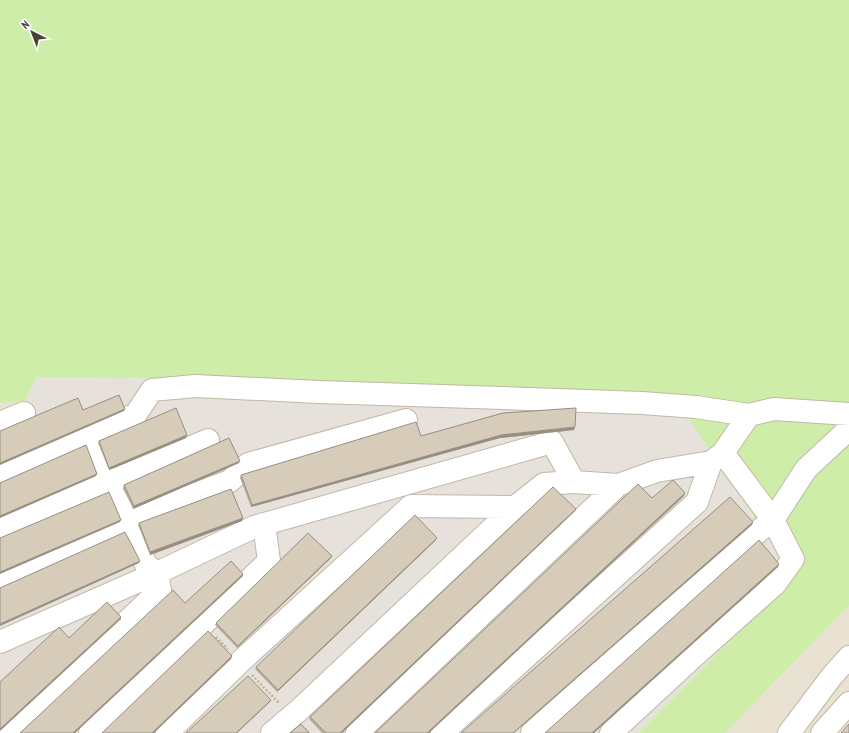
<svg xmlns="http://www.w3.org/2000/svg" width="849" height="733" font-family="'PT Sans Narrow',sans-serif">
  <rect width="100%" height="100%" fill="#f4f0e5"/>
  <path fill="#e9e2d2" d="M849 606V733H725Z"/>
  <path fill="#e6e1da" d="M37 377 197 379 675 398 794 577 638 733H0V403L25 401Z"/>
  <path fill="#ceeda9" d="M0 0H849V606L725 733H638L794 577 675 398 197 379 37 377 25 401 0 403Z"/>
  <g fill="none" stroke-linecap="round" stroke-linejoin="round">
    <g stroke="#c1b8a6" stroke-width="24">
      <path id="minor" d="M0 423 24 413
        M0 474 136 414 152 390 195 386 319 392 472 397 642 403 696 407 749 415
        M0 529 208 440
        M0 581 130 525 140 515 230 481 248 464 406 420
        M0 642 157 573 254 527 552 442 574 482
        M10 733 160 590 157 573 146 565 130 525 107 483 87 436
        M90 733 269 561 264 524
        M167 733 240 662 411 506 515 507 544 484 574 482 618 485 657 471 711 462 723 453 749 415 774 409 849 414
        M272 733 298 711 515 507
        M357 733 618 485
        M442 733 697 502 711 462
        M532 733 746 541 773 520 723 453
        M611 733 691 659 775 584 793 559 773 520 806 469 849 429
        M789 733 832 676 849 657
        M822 733 849 703"/>
    </g>
    <path stroke="#c4b496" stroke-width="2.5" stroke-dasharray="2 2" stroke-linecap="butt" d="M216 637 228 649
      M252 675 279 703
      M305 729 309 733"/>
    <use href="#minor" stroke="#fff" stroke-width="22"/>
  </g>
  <path fill="#b9af9f" d="M574 430 500 438 251 507 240 478 241 475 421 436Z
    M187 435 186 438 109 470 98 443 99 441Z
    M239 463 133 509 123 487 124 485Z
    M576 509 575 511 342 733H322L309 719 310 717Z
    M242 521 150 555 138 525 139 523Z
    M436 540 277 692 255 669 256 667Z
    M332 556 331 558 237 648 215 625 216 623Z"/>
  <path fill="#968f82" d="M125 409 124 411 0 465V463Z
    M575 427 574 430 500 438 251 507 252 505 501 435Z
    M187 435 186 438 109 470V468Z
    M240 461 239 463 133 509 134 506Z
    M97 474 96 476 0 518V516Z
    M685 493 684 496 429 733H427Z
    M576 509 575 511 342 733H340Z
    M243 518 242 521 150 555V552Z
    M121 520 120 522 0 574V572Z
    M753 522 752 525 514 733H513Z
    M437 538 436 540 277 692 278 690Z
    M332 556 331 558 237 648 238 646Z
    M140 561 139 563 0 626V624Z
    M779 564 778 567 594 733H592Z
    M243 574V576L75 733H73Z
    M121 617V619L0 731V729Z
    M232 656 231 659 154 733H152Z
    M271 700 270 702 237 733H236Z"/>
  <path fill="#d7ccb9" stroke="#968f82" d="M119 395 125 409 0 463V431L78 398 83 410Z
    M176 408 187 435 109 468 99 441Z
    M576 408 575 427 501 435 252 505 241 475 416 422 421 436 503 413Z
    M229 438 240 461 134 506 124 485Z
    M86 445 97 474 0 516V483Z
    M673 480 685 493 427 733H375L638 484 652 498Z
    M553 487 576 509 340 733H326L310 717Z
    M231 489 243 518 150 552 139 523Z
    M109 492 121 520 0 572V538Z
    M730 497 753 522 513 733H461Z
    M415 515 437 538 278 690 256 667Z
    M125 532 140 561 0 624V588Z
    M308 533 332 556 238 646 216 623Z
    M759 540 779 564 592 733H545Z
    M231 561 243 574 73 733H20L173 590 185 603Z
    M107 602 121 617 0 729V682L59 627 69 638Z
    M208 631 232 656 152 733H102Z
    M248 676 271 700 236 733H186Z
    M301 724 309 733H290Z
    M849 724V733H841Z"/>
  <g transform="translate(32 32) rotate(318)" stroke="#ffffff" stroke-width="3" paint-order="stroke">
  <path d="M0-3L7 15L0 10L-7 15Z" fill="#474034"/>
  <text y="-6" font-size="11" font-weight="bold" text-anchor="middle" fill="#474034">N</text>
  </g>
</svg>
